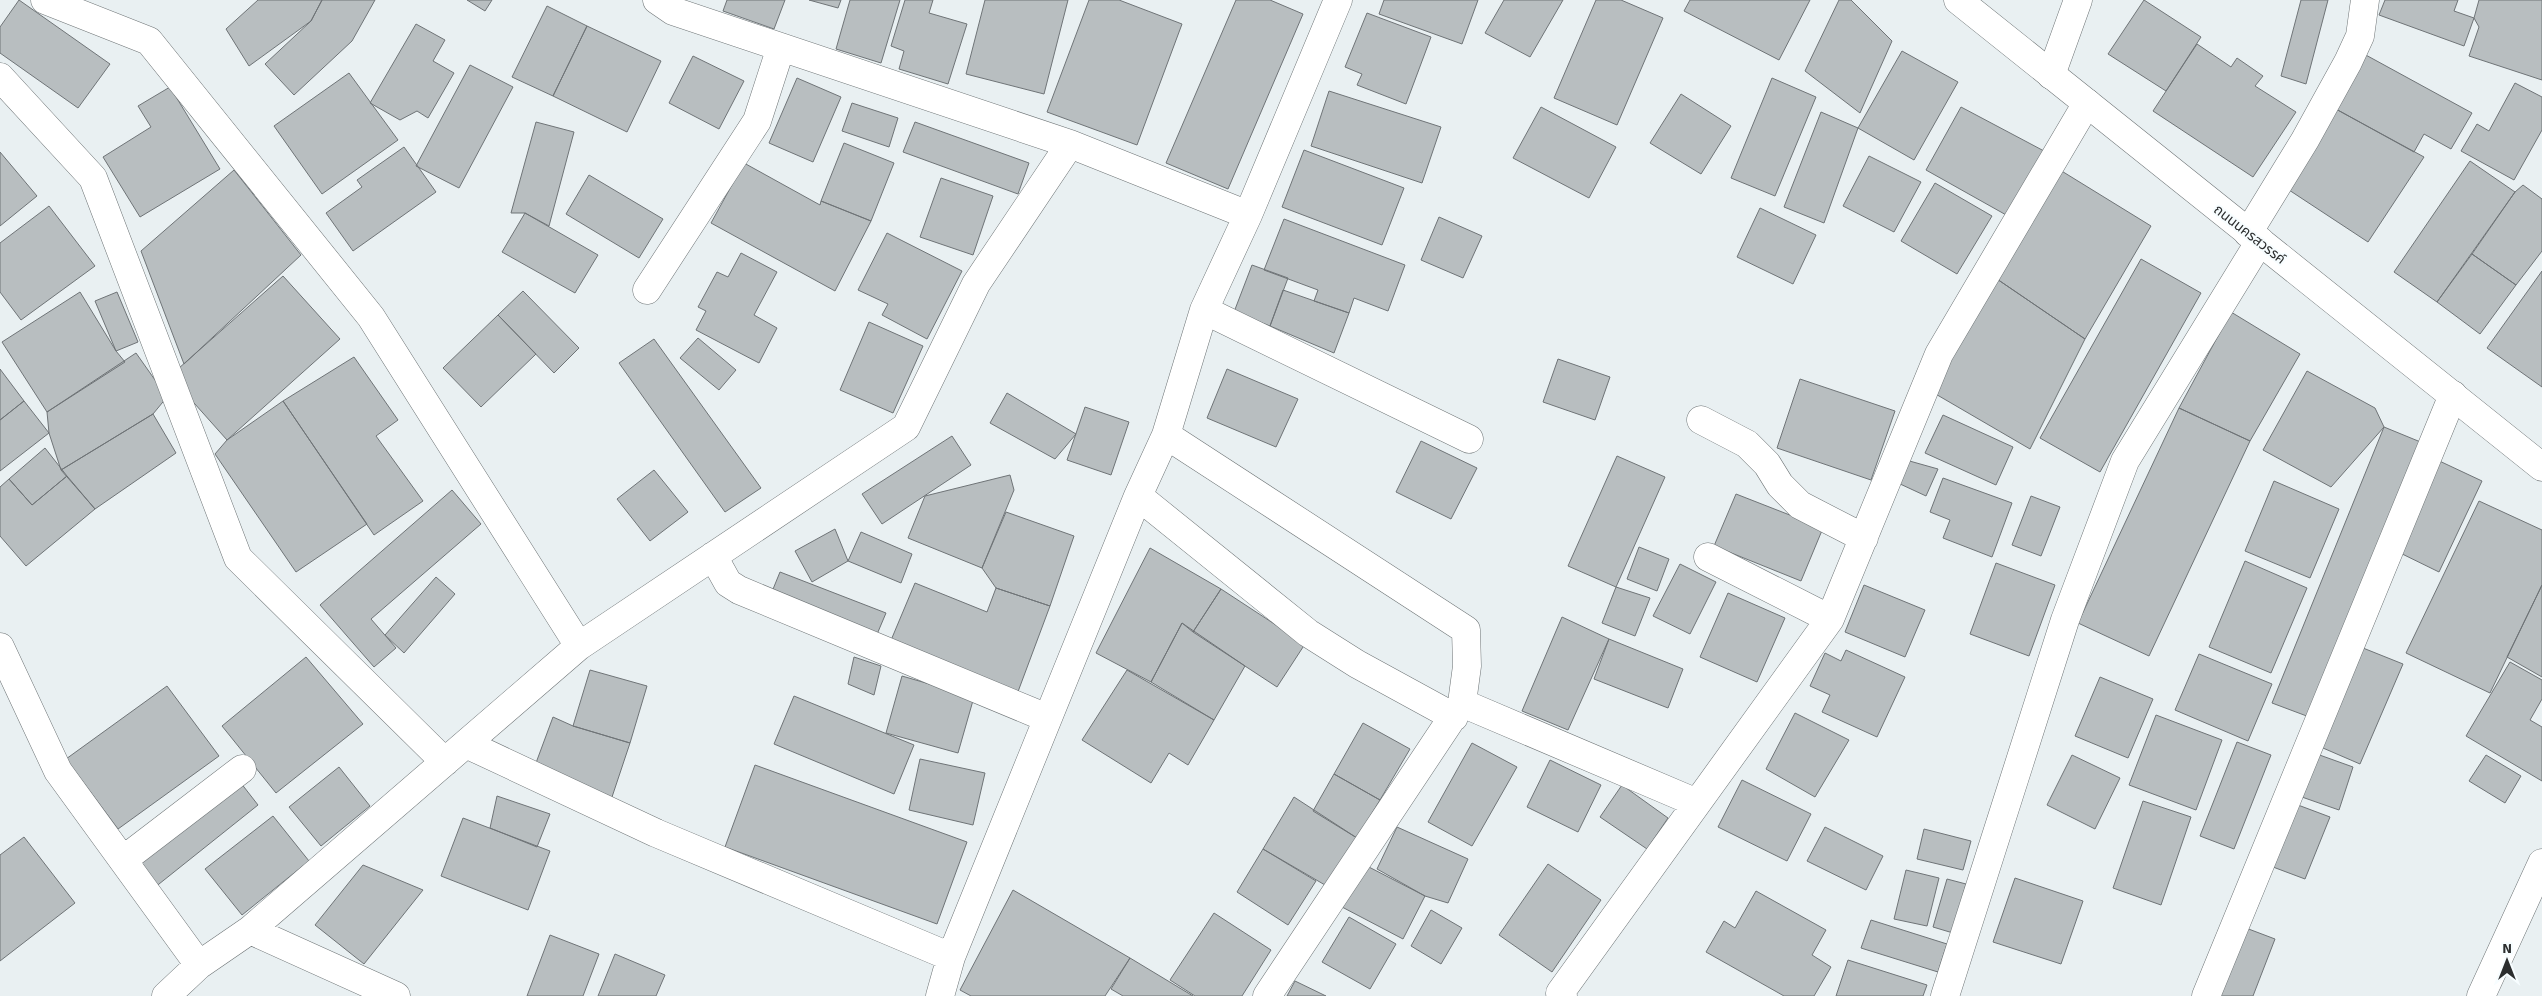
<svg xmlns="http://www.w3.org/2000/svg" width="2542" height="996" font-family="Signika,'Noto Sans Thai',sans-serif">
  <rect width="100%" height="100%" fill="#e9f0f2"/>
  <path fill="#b8bec0" stroke="#6f7477" d="M19 0 110 64 78 108 0 53V27Z
    M258 0H322L311 21 249 66 226 29Z
    M322 0H375L352 41 294 95 265 64 311 21Z
    M467 0H492L485 11Z
    M727 0H785L774 29 723 11Z
    M809 0H841L838 8Z
    M850 0H900L881 63 836 49Z
    M905 0H933L929 13 967 24 948 84 899 69 904 51 891 46Z
    M985 0H1068L1044 94 966 74Z
    M1089 0H1119L1182 24 1137 145 1047 112Z
    M1236 0H1270L1303 14 1228 189 1166 163Z
    M1384 0H1478L1462 44 1379 14Z
    M1504 0H1563L1530 57 1485 33Z
    M1596 0H1621L1663 18 1617 125 1554 98Z
    M1690 0H1810L1779 60 1684 11Z
    M1839 0H1851L1892 41 1860 113 1805 71Z
    M2144 0 2201 37 2166 91 2108 54Z
    M2301 0H2328L2306 84 2281 76Z
    M2385 0H2458L2454 11 2474 18 2464 46 2379 15Z
    M2479 0H2542V80L2469 56 2479 27 2474 18Z
    M547 6 587 26 553 96 512 77Z
    M1367 13 1431 37 1406 104 1357 85 1362 74 1345 67Z
    M416 24 445 40 433 61 454 73 428 118 417 111 400 120 370 103Z
    M587 26 661 61 627 132 553 96Z
    M2197 44 2231 67 2237 58 2263 76 2255 86 2296 112 2253 177 2153 111Z
    M1902 51 1958 82 1914 160 1858 128Z
    M2364 54 2472 113 2451 149 2424 134 2414 152 2334 108Z
    M693 56 744 81 719 129 669 103Z
    M470 65 513 87 459 188 416 166Z
    M349 73 398 140 322 194 274 126Z
    M797 78 841 97 813 162 769 143Z
    M1772 78 1816 97 1775 196 1731 178Z
    M2515 83 2542 97V130L2514 180 2461 151 2477 124 2489 131Z
    M170 87 220 169 140 217 103 157 151 127 138 106Z
    M1329 91 1441 127 1422 183 1311 146Z
    M1681 94 1731 126 1701 174 1650 143Z
    M852 103 898 118 889 147 842 131Z
    M1541 107 1616 147 1589 198 1513 158Z
    M1961 107 2044 151 2008 216 1926 170Z
    M2334 108 2424 157 2368 242 2289 190Z
    M1821 112 1858 128 1824 223 1784 207Z
    M536 122 574 132 549 226 525 213H511Z
    M915 122 1029 163 1018 194 903 152Z
    M844 143 894 163 871 221 821 201Z
    M404 147 436 192 353 251 326 213 362 187 357 180Z
    M1304 150 1404 188 1382 245 1282 207Z
    M0 152 37 196 0 226Z
    M1869 156 1921 182 1894 232 1843 206Z
    M2470 161 2515 192 2437 302 2394 272Z
    M744 163 820 205 821 201 871 221 835 291 711 223Z
    M234 170 301 255 184 364 141 251Z
    M2060 170 2151 226 2085 339 1994 277Z
    M589 175 663 219 639 258 566 214Z
    M941 178 993 196 973 255 920 237Z
    M1935 183 1992 216 1957 274 1901 241Z
    M2523 185 2542 199V251L2516 285 2472 254 2515 192Z
    M49 206 95 266 21 320 0 292V243Z
    M1760 208 1816 235 1793 284 1737 257Z
    M525 213 598 255 575 293 502 252Z
    M1439 217 1482 236 1463 278 1421 260Z
    M1284 219 1405 265 1388 311 1354 298 1349 313 1314 301 1318 290 1264 270Z
    M887 233 962 271 927 339 882 315 888 304 858 290Z
    M741 253 777 272 754 315 777 328 759 363 696 330 706 311 698 307 717 272 728 277Z
    M2472 254 2516 285 2480 334 2437 302Z
    M2141 259 2201 293 2100 472 2040 438Z
    M1252 265 1288 278 1270 326 1234 312Z
    M2542 271V387L2487 348Z
    M283 276 340 339 227 440 170 376Z
    M1994 277 2085 339 2030 449 1927 389Z
    M1283 290 1349 313 1334 353 1270 326Z
    M523 291 579 348 554 373 498 315Z
    M80 292 116 351 125 362 47 412 2 342Z
    M117 292 138 342 116 351 95 301Z
    M2231 312 2300 354 2250 441 2179 408Z
    M498 315 536 354 481 407 443 368Z
    M869 322 923 346 893 413 840 390Z
    M698 338 736 370 719 390 680 358Z
    M654 339 761 488 725 512 619 363Z
    M136 353 167 397 153 414 61 470 49 433 47 412Z
    M354 357 398 420 376 436 423 501 374 535 283 401Z
    M1558 359 1610 377 1595 420 1543 402Z
    M0 369 24 401 0 420Z
    M1227 369 1298 399 1276 447 1207 418Z
    M2307 371 2375 408 2384 427 2331 487 2263 450Z
    M1800 379 1895 411 1871 480 1777 448Z
    M1007 393 1076 434 1055 459 990 423Z
    M24 401 49 433 0 471V420Z
    M283 401 367 524 296 572 215 454 227 440Z
    M1085 407 1129 422 1111 475 1067 460Z
    M2179 408 2250 441 2149 656 2078 623Z
    M153 414 176 453 95 509 61 470Z
    M1943 415 2013 447 1996 485 1925 453Z
    M2384 427 2423 443 2312 718 2272 703Z
    M952 436 971 465 882 524 862 494Z
    M1421 441 1477 468 1451 519 1396 492Z
    M45 448 67 476 32 505 9 479Z
    M1617 456 1665 477 1616 587 1568 566Z
    M2433 458 2482 481 2439 572 2390 548Z
    M1906 460 1938 469 1926 496 1898 483Z
    M654 470 688 512 650 541 617 499Z
    M1010 475 1014 490 982 568 908 538 925 496Z
    M67 476 95 509 26 566 0 536V487L9 479 32 505Z
    M1943 478 2012 503 1992 557 1943 538 1950 520 1930 512Z
    M2274 481 2339 509 2310 578 2245 551Z
    M452 490 481 524 371 619 396 648 374 667 320 605Z
    M1736 494 1823 528 1801 581 1714 546Z
    M2031 496 2060 507 2041 556 2012 545Z
    M2479 501 2542 530V585L2490 693 2406 653Z
    M1006 512 1074 536 1050 606 996 588 982 568Z
    M835 529 848 561 812 582 795 551Z
    M861 532 912 554 901 583 848 561Z
    M1639 547 1669 559 1657 591 1627 579Z
    M1150 548 1221 589 1193 632 1182 623 1151 682 1096 653Z
    M2245 561 2307 588 2271 673 2209 647Z
    M1996 563 2055 585 2029 656 1970 634Z
    M1680 564 1716 582 1690 634 1653 616Z
    M780 572 886 613 875 639 769 599Z
    M436 577 455 594 404 653 385 635Z
    M915 583 987 612 996 588 1050 606 1016 697 889 645Z
    M1864 585 1925 610 1905 657 1845 632Z
    M2542 585V677L2507 657Z
    M1616 587 1650 598 1635 636 1602 623Z
    M1221 589 1305 644 1277 687 1193 632Z
    M1728 593 1785 618 1757 682 1700 657Z
    M1562 617 1609 639 1568 730 1522 711Z
    M1182 623 1245 666 1214 720 1151 682Z
    M1609 639 1683 669 1668 708 1594 679Z
    M2358 646 2403 664 2360 764 2316 745Z
    M1846 650 1905 677 1877 737 1822 712 1830 695 1810 686 1825 653 1841 661Z
    M2199 654 2272 684 2248 741 2175 710Z
    M306 657 363 724 276 793 222 726Z
    M854 657 881 666 874 695 848 684Z
    M2510 662 2542 680V699L2530 720 2542 727V781L2466 736Z
    M590 670 647 686 630 743 573 726Z
    M1127 670 1214 720 1188 765 1169 753 1151 783 1082 740Z
    M902 676 974 697 958 753 886 733Z
    M2100 677 2153 699 2128 758 2075 736Z
    M167 686 219 756 118 829 66 759Z
    M794 696 914 745 894 794 774 744Z
    M1795 713 1849 740 1815 797 1766 769Z
    M2156 715 2222 740 2196 810 2129 785Z
    M553 717 573 726 630 743 611 800 533 771Z
    M1363 723 1410 749 1380 800 1334 774Z
    M2237 742 2271 755 2234 849 2200 836Z
    M1472 743 1517 767 1472 846 1428 822Z
    M2314 753 2353 767 2339 810 2299 796Z
    M2072 755 2120 778 2095 829 2047 805Z
    M2486 755 2521 776 2505 803 2469 781Z
    M920 759 985 773 973 825 909 810Z
    M1550 760 1601 785 1578 832 1527 807Z
    M755 765 967 842 937 924 725 847Z
    M339 767 370 806 321 846 289 807Z
    M1334 774 1380 800 1357 838 1313 811Z
    M237 778 258 805 154 888 132 861Z
    M1742 780 1811 814 1787 861 1718 827Z
    M1622 785 1668 818 1647 849 1600 817Z
    M497 796 550 814 537 847 490 828Z
    M1294 797 1357 838 1325 885 1263 849Z
    M2143 801 2191 817 2161 905 2113 888Z
    M2298 805 2330 817 2305 879 2273 867Z
    M273 816 309 861 242 915 205 869Z
    M463 818 550 851 528 910 441 876Z
    M1397 827 1468 859 1448 903 1425 896 1377 869Z
    M1825 827 1883 856 1866 890 1807 861Z
    M1924 829 1971 841 1963 870 1917 859Z
    M24 837 75 903 0 961V855Z
    M1263 849 1316 881 1288 925 1237 892Z
    M1548 864 1601 900 1552 972 1499 935Z
    M363 865 423 890 364 964 315 925Z
    M1365 865 1425 896 1403 939 1342 907Z
    M1906 870 1939 878 1927 926 1894 919Z
    M2015 878 2083 901 2061 964 1993 942Z
    M1947 879 1966 884 1953 933 1933 927Z
    M1013 890 1130 958 1105 996H971L960 990Z
    M1756 891 1826 930 1812 955 1831 967 1814 996H1784L1706 952 1724 921 1735 928Z
    M1431 910 1462 928 1441 964 1411 946Z
    M1214 913 1271 950 1242 996H1195L1170 980Z
    M1349 917 1396 944 1370 989 1322 962Z
    M1871 920 1947 944 1938 972 1861 948Z
    M2238 925 2275 939 2253 996H2210Z
    M550 935 599 954 583 996H527Z
    M615 954 665 975 656 996H598Z
    M1130 958 1193 996H1123L1111 989Z
    M1848 960 1927 985 1923 996H1836Z
    M1295 981 1326 996H1287Z"/>
  <g fill="none" stroke-linecap="round" stroke-linejoin="round">
    <g stroke="#6f7577" stroke-width="29">
      <path id="minor" d="M45 0 149 41 371 317 579 646
        M657 0 673 11 1070 144 1248 215
        M2051 75 2078 0
        M0 77 93 178 238 558 445 762
        M2248 233 2305 140 2348 62 2360 36 2365 0
        M647 290 757 121 781 47
        M1204 310 1469 439
        M1701 420 1747 444 1767 464 1780 485 1800 505 1864 538
        M1166 435 1466 630 1467 666 1462 703 1697 803
        M1138 496 1308 633 1357 664 1454 717
        M713 556 728 583 739 590 1047 718
        M1708 557 1830 619
        M0 647 58 771 199 965
        M466 744 656 833 951 957
        M123 860 242 769
        M250 930 396 996
        M166 996 199 965 250 930 579 646 906 427 976 284 1070 144
        M940 996 951 957 1138 496 1166 435 1204 310 1248 215 1338 0
        M1267 996 1462 703
        M1563 996 1560 993 1830 619 1939 354 2087 103
        M1945 996 2065 620 2125 461 2260 241
        M2206 996 2453 395
        M2481 996 2542 863"/>
    </g>
    <g stroke="#6f7577" stroke-width="29">
      <path id="primary" d="M1958 0 2542 467"/>
    </g>
    <use href="#minor" stroke="#fff" stroke-width="28"/>
    <use href="#primary" stroke="#fff" stroke-width="28"/>
  </g>
  <g text-anchor="middle" stroke-width="4" stroke-linejoin="round" paint-order="stroke">
    <g font-size="14" fill="#2b2d2e" stroke="#f7fdff">
      <text transform="translate(2250 234) rotate(38)" y="5">ถนนนครสวรรค์</text>
    </g>
  </g>
  <g transform="translate(2507 961)" stroke="#f7fdff" stroke-width="4" paint-order="stroke">
  <path d="M0-4L9 19L0 12L-9 19Z" fill="#2b2d2e"/>
  <text y="-8" font-size="14" font-weight="bold" text-anchor="middle" fill="#2b2d2e">N</text>
  </g>
</svg>
